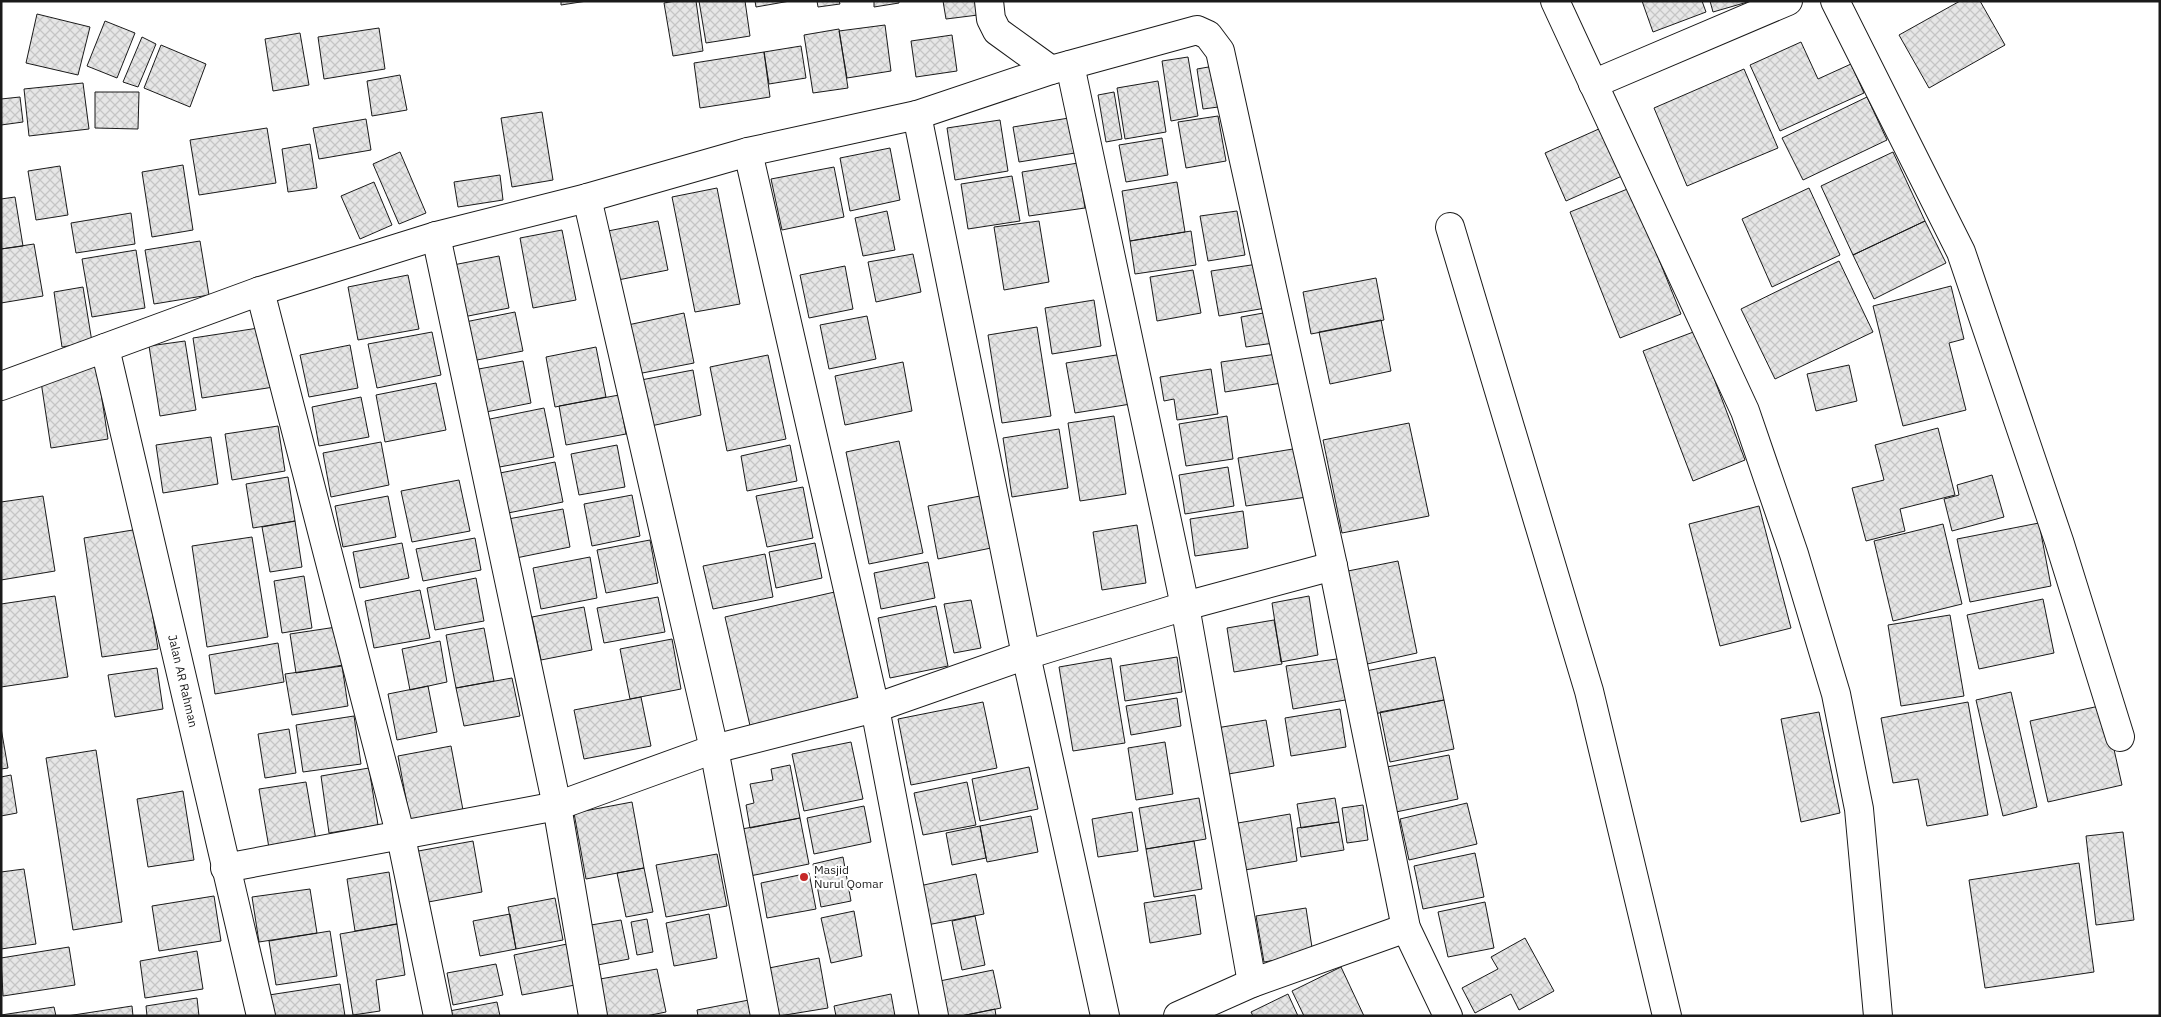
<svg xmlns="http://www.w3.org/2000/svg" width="2161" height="1017" font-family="'IBM Plex Sans',sans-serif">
  <defs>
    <pattern id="building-cross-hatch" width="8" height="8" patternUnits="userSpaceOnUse" patternTransform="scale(1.25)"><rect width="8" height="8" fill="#e6e6e6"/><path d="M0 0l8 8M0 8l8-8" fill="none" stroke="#c5c5c5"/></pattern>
  </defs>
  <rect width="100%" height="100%" fill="#fff"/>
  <path fill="url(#building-cross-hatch)" stroke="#1a1a1a" d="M561 1H587L561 5Z
    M675 1H696L703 51 673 56 664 3Z
    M699 1H745L750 36 706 43Z
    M755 1H790L756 7Z
    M817 1H839L840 4 818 7Z
    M874 1H899V3L874 7Z
    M943 1H976L978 15 946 19Z
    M1642 1H1702L1706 12 1653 32Z
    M1710 1H1751L1713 12Z
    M1960 1H1980L2005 45 1929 88 1899 35Z
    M37 14 90 27 78 75 26 63Z
    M105 21 135 33 117 78 87 66Z
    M885 25 891 71 847 78 839 31Z
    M379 28 385 69 324 79 318 37Z
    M839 29 848 88 813 93 804 35Z
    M300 33 309 85 273 91 265 39Z
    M952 35 957 71 916 77 911 41Z
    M142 37 156 44 138 87 123 82Z
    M1801 42 1818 79 1851 64 1864 93 1780 131 1750 65Z
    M161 45 206 64 190 107 144 88Z
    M801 46 806 78 769 84 764 52Z
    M764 52 770 97 700 108 694 63Z
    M1188 57 1198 116 1171 121 1162 61Z
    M1220 65 1226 106 1203 109 1197 69Z
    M1744 69 1778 148 1687 186 1654 108Z
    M400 75 407 110 372 116 367 81Z
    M1158 81 1166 132 1125 139 1117 88Z
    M83 83 89 129 29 136 24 89Z
    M95 92H139L138 129 95 128Z
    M1114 92 1122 139 1106 142 1098 95Z
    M20 97 23 122 1 125V99Z
    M1867 97 1887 140 1803 180 1782 138Z
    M542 112 553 180 512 187 501 118Z
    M1218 116 1226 161 1186 168 1178 122Z
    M1069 118 1075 153 1019 162 1013 127Z
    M366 119 371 150 319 159 313 128Z
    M1000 120 1008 171 955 180 947 128Z
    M267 128 276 183 199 195 190 140Z
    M1601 128 1622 176 1566 201 1545 153Z
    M1162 138 1168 175 1126 182 1119 145Z
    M310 144 317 188 288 192 282 149Z
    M890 148 900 200 850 211 840 158Z
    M400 152 426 213 399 224 373 164Z
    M1893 152 1925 221 1853 255 1821 186Z
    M1078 163 1085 208 1029 216 1022 172Z
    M183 165 193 230 152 237 142 172Z
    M60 166 68 215 36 220 28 171Z
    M834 167 844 217 782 230 771 179Z
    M500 175 503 200 458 207 454 182Z
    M1012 176 1020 221 968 229 961 184Z
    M374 182 392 225 360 239 341 196Z
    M1177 182 1185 232 1130 241 1122 191Z
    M717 188 740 304 695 312 672 197Z
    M1630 188 1681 314 1620 338 1570 212Z
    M1809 188 1840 255 1772 287 1742 219Z
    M15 197 23 246 1 249V199Z
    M887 211 895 250 863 256 855 218Z
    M1237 211 1245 255 1208 261 1200 216Z
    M131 213 135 244 76 253 71 223Z
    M658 221 668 270 613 281 603 232Z
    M1039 221 1049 282 1004 290 994 227Z
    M1925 221 1946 263 1874 299 1853 255Z
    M562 230 576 300 533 308 520 238Z
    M1191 231 1196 265 1135 274 1130 241Z
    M200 241 209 295 154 304 145 250Z
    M34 244 43 296 1 303V249Z
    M136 250 145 308 92 317 82 259Z
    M913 254 921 292 876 302 868 262Z
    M499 256 509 308 458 318 448 266Z
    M1839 261 1873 332 1775 379 1741 309Z
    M1258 264 1266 308 1219 316 1211 271Z
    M845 266 853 309 809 318 800 275Z
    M1193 270 1201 313 1157 321 1150 277Z
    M408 275 419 329 358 340 348 287Z
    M1376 278 1384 320 1311 334 1303 292Z
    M1951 286 1964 339 1949 343 1966 410 1903 426 1873 306Z
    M83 287 92 342 62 347 54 292Z
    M1094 300 1101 346 1052 354 1045 308Z
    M515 312 523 351 472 361 465 322Z
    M1269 312 1274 343 1246 347 1241 317Z
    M684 313 694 363 632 375 623 326Z
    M867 316 876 359 829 369 820 325Z
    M1381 320 1391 371 1330 384 1319 332Z
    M265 327 274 387 202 398 193 338Z
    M1037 327 1051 416 1002 423 988 335Z
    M1696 331 1745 460 1693 481 1643 351Z
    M432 332 441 375 377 388 368 344Z
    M185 341 196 410 160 416 149 346Z
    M350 345 358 388 309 397 300 355Z
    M596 347 606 397 555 407 546 357Z
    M1129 353 1137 403 1075 413 1066 363Z
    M1277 354 1282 383 1225 392 1221 362Z
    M768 355 786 439 727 451 710 367Z
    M523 361 531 403 481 413 473 370Z
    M903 362 912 411 845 425 835 376Z
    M1849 365 1857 401 1816 411 1807 374Z
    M97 366 108 439 51 448 40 375Z
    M1211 369 1218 414 1177 420 1174 399 1164 401 1160 377Z
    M693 370 701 415 651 426 641 380Z
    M436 383 446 430 385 442 376 395Z
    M619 395 626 434 566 445 559 406Z
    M361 397 369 437 319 446 312 407Z
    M544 408 554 457 494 468 485 420Z
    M1114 416 1126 494 1080 501 1068 423Z
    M1227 416 1233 459 1186 466 1179 424Z
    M1409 423 1429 516 1342 533 1323 440Z
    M278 426 285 471 232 480 225 434Z
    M1938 428 1955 495 1900 509 1905 531 1866 541 1852 488 1884 480 1875 445Z
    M1059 429 1068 488 1012 497 1003 438Z
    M211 437 218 484 163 493 156 445Z
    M899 441 923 553 869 564 846 452Z
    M381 442 389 485 331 497 323 453Z
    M617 445 625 487 579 495 571 454Z
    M790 445 797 481 747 491 741 456Z
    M1299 448 1307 497 1246 506 1238 458Z
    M555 462 563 502 508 513 500 473Z
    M1228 467 1234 506 1185 514 1179 475Z
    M1992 475 2004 517 1952 531 1944 499 1959 495 1957 485Z
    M288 477 295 521 253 528 246 484Z
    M459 480 470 531 412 542 401 491Z
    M803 487 813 538 767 547 756 496Z
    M632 495 640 536 592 546 584 504Z
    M43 496 55 571 1 580V502Z
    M388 496 396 537 343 547 335 506Z
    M980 496 991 548 938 559 928 506Z
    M1759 506 1791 628 1720 646 1689 524Z
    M563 509 570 547 516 558 508 519Z
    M1243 511 1248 548 1195 556 1190 519Z
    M295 521 302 567 270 572 262 527Z
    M2039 523 2051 586 1970 602 1957 539Z
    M1943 524 1962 604 1893 621 1874 541Z
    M1137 525 1146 583 1102 590 1093 532Z
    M139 529 158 649 102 657 84 538Z
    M252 537 268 637 207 647 192 546Z
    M475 538 481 570 423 581 416 549Z
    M650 540 658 583 606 593 597 550Z
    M402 543 409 578 360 588 353 552Z
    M815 543 822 578 776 588 769 552Z
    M765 554 773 597 713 609 703 566Z
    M590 557 597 598 541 609 533 568Z
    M1398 561 1417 653 1367 664 1348 571Z
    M928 562 935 598 881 609 874 573Z
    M304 576 312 628 282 633 274 581Z
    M476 578 484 621 435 630 427 588Z
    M420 590 430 638 374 648 365 601Z
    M839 591 865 704 751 730 725 617Z
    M55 596 68 677 1 687V604Z
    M1309 596 1318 655 1281 662 1272 603Z
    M658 597 665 632 604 643 597 608Z
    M2043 599 2054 653 1979 669 1967 615Z
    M971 600 981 648 954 653 944 604Z
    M936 606 948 666 890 678 878 618Z
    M584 607 592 650 541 660 532 617Z
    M1950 615 1964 696 1901 706 1888 625Z
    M1274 620 1282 664 1234 672 1227 628Z
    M343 626 349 664 296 673 290 634Z
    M484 628 494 681 456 688 446 635Z
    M672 639 681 689 630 699 620 649Z
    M440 641 447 682 410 690 402 649Z
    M278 643 284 682 215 694 209 655Z
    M1177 657 1182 692 1125 701 1120 666Z
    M1435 657 1444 700 1374 714 1366 671Z
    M1111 658 1125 743 1073 751 1059 667Z
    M1344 658 1351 699 1293 709 1286 666Z
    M342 666 348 706 292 715 285 674Z
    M157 668 163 709 115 717 108 675Z
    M512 678 520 716 464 726 456 688Z
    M428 686 437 732 397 740 388 694Z
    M2011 692 2037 807 2003 816 1976 700Z
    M641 697 651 746 584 759 574 710Z
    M1177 698 1181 726 1131 735 1126 706Z
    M1444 700 1454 749 1390 762 1380 712Z
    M983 702 997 768 911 785 898 719Z
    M1968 702 1988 815 1927 826 1918 779 1893 783 1881 718Z
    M2104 705 2122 785 2048 802 2030 721Z
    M1340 709 1346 747 1291 756 1285 718Z
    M1819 712 1840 813 1801 822 1781 719Z
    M354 716 361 764 303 772 296 725Z
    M1266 720 1274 766 1223 775 1216 728Z
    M1 728 8 768 1 769Z
    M289 729 296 773 265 778 258 734Z
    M851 742 863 799 804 811 792 754Z
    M1165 742 1173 794 1136 800 1128 748Z
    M451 746 463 810 410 820 398 756Z
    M96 750 122 922 73 930 46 758Z
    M1449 755 1458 799 1396 812 1387 767Z
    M790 765 800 818 750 828 746 805 754 803 750 784 773 780 771 769Z
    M1029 767 1038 809 980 821 972 779Z
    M369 768 378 825 329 833 321 776Z
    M11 775 17 813 1 816V777Z
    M306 782 316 840 269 848 259 789Z
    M967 782 976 825 923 835 914 793Z
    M183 791 194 860 148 867 137 799Z
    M1199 798 1206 839 1146 849 1139 808Z
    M1335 798 1339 822 1301 828 1297 804Z
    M632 802 644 868 586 879 574 813Z
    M1467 803 1477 844 1409 860 1400 819Z
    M1363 805 1368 840 1347 843 1342 808Z
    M864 806 871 842 814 854 807 818Z
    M1132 812 1138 851 1098 857 1092 819Z
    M1290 814 1297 861 1245 870 1238 823Z
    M1031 816 1038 852 987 862 980 826Z
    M800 818 809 864 750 876 742 829Z
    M1339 822 1344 850 1301 857 1297 828Z
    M980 826 986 858 952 865 946 833Z
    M2123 832 2134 920 2096 925 2086 836Z
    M473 841 482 892 423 903 413 852Z
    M1194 841 1202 889 1154 897 1146 849Z
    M1475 853 1484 897 1423 909 1414 866Z
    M717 854 727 906 666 917 656 865Z
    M843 857 851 901 821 907 813 864Z
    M2079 863 2094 972 1985 988 1969 880Z
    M644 868 653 912 626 917 617 873Z
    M24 869 36 944 1 949V872Z
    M389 872 397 924 355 931 347 879Z
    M809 873 816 909 767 918 761 883Z
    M976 874 984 914 927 925 919 886Z
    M310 889 317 933 259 942 252 897Z
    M1195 895 1201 934 1150 943 1144 903Z
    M214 896 221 941 159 951 152 906Z
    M555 898 563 940 516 949 508 907Z
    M1485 902 1494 948 1448 957 1438 912Z
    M1306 908 1313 954 1264 962 1256 916Z
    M854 911 862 956 831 963 821 918Z
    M510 914 516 949 480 956 473 921Z
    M709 914 717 958 674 966 666 923Z
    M975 916 985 965 962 970 952 921Z
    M647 919 653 952 637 955 631 922Z
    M621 920 629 959 587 967 579 927Z
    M397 924 405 975 376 980 380 1011 353 1015 340 934Z
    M330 931 337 976 276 985 269 941Z
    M1525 938 1554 991 1519 1010 1511 994 1475 1013 1462 988 1498 969 1491 957Z
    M567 944 575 985 522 995 514 955Z
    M69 947 75 985 3 996 1 958Z
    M197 951 203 989 145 998 140 961Z
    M819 958 828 1008 779 1016 769 968Z
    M496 964 503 995 453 1005 447 973Z
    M1341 967 1364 1016H1304L1292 991Z
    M657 969 666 1012 646 1016H607L600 979Z
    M993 970 1001 1008 961 1016H941L935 982Z
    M340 984 345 1016H273L269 995Z
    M891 994 895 1016H836L834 1006Z
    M1288 994 1298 1016H1253L1251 1012Z
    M197 998 199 1016H147L146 1006Z
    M749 1000 752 1016H698L697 1010Z
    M497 1002 500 1016H445L444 1012Z
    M132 1006 133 1016H67Z
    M54 1007 56 1016H1V1015Z
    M995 1009 996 1016H961Z"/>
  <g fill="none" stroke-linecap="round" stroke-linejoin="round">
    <g stroke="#1a1a1a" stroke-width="30">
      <g id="street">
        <path d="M989 1 991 19 997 31 1051 70"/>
        <path d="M1555 1 1745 411 1794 554 1836 694 1859 809 1878 1016"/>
        <path d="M1835 1 1961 252 2059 541 2120 737"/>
        <path d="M1070 65 1185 606 1252 983"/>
        <path d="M1593 84 1788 1"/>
        <path d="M917 115 1026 655 1105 1016"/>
        <path d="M748 152 875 708 934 1016"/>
        <path d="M587 198 714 749 765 1016"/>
        <path d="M1450 227 1589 691 1667 1016"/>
        <path d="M436 236 557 806 593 1016"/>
        <path d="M260 291 401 837 438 1016"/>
        <path id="s1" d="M105 348 261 1016"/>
        <path d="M1 386 260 291 436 236 587 198 748 152 917 115 1051 70 1197 30 1208 35 1220 51 1333 566 1406 928 1448 1016"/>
        <path d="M225 868 557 806 714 749 875 708 1026 655 1185 606 1333 566"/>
        <path d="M1178 1016 1252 983 1406 928"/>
      </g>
    </g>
    <use href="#street" stroke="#fff" stroke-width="28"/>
  </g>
  <circle fill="#c62828" stroke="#fff" stroke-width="2" cx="804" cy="877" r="5"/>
  <g text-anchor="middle" stroke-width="4" stroke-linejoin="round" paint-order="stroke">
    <g font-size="12" fill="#1a1a1a" stroke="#fff">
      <text dy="4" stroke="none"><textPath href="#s1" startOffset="342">Jalan AR Rahman</textPath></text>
    </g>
    <g font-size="12" fill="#1a1a1a" stroke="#fff" text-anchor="start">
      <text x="814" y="874">Masjid<tspan x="814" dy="14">Nurul Qomar</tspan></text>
    </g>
  </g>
  <rect width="2161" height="1017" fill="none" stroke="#1a1a1a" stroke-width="5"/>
</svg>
